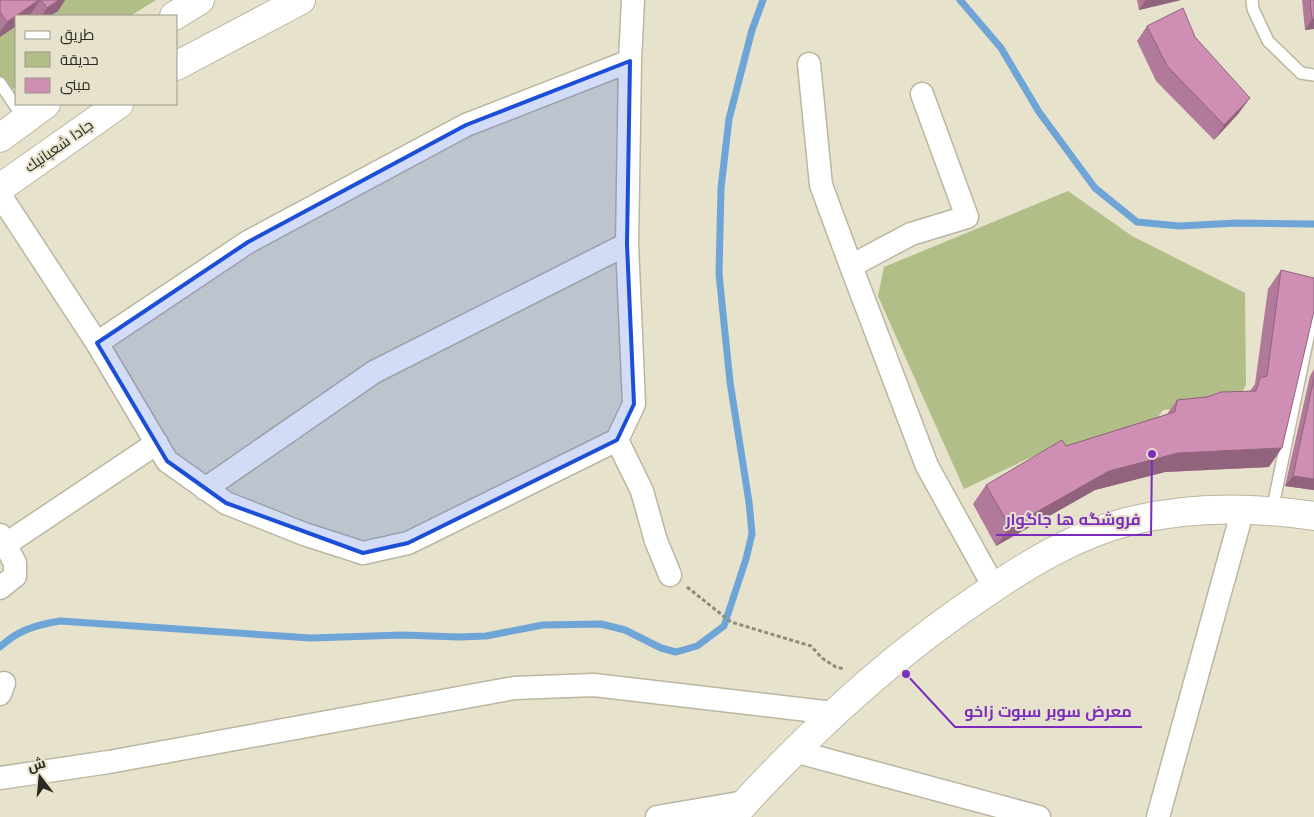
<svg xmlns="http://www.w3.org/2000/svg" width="1314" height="817" font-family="Mulish,Cairo,sans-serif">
  <rect width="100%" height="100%" fill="#e6e2cc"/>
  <path fill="#b1be88" d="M0 0H156L130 16H16V87L7 93 0 79Z
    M1068 191 1132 236 1245 293 1246 385 1235 404 1163 410 1153 424 1058 453H1040L964 489 878 296 884 267Z"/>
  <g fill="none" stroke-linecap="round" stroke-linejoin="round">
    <path stroke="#6ea5d6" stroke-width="7" d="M960 0 1001 48 1039 112 1095 188 1137 222 1179 226 1237 223 1314 224
      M0 647C18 630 36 625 60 621L311 638 402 635 459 637 486 636 543 625 601 624 625 630 661 648 676 652 697 646 724 626 746 559 752 534 749 502 730 382 719 274 721 188 729 119 752 30 763 0"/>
    <g stroke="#bab6a1" stroke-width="14">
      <path id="service" d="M1252 0 1253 9 1268 41 1301 73 1314 75
        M0 83 24 119
        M1272 511 1312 318"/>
    </g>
    <g stroke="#bab6a1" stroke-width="25">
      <path id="minor" d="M809 64 821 185 851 266
        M922 94 967 217 911 234 851 266 927 466 994 587
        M0 195 97 343 167 461 226 503 304 534 363 553 408 543 617 440 634 404 627 244 630 61 633 0
        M97 343 248 242 466 125 630 61
        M617 440 642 491 656 541 670 575
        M205 489 374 372 627 244
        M0 535 15 563V576L0 588
        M6 544 157 443
        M0 694 4 683
        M794 751 1039 817
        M0 778 109 762 514 688 594 685 833 713
        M657 817 745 802
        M1158 817 1243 509"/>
    </g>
    <g stroke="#bab6a1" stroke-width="30">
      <path id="secondary" d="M733 817C754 791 779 767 803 743 859 688 917 639 983 595 1029 563 1076 535 1130 521 1191 506 1253 507 1314 516"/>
    </g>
    <g stroke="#bab6a1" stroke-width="30">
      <path id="trunk" d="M174 16 200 0
        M176 66 301 0
        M0 138 46 104
        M0 188 119 104"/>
    </g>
    <path stroke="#8e8b7c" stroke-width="3" stroke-dasharray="4 2.5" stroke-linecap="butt" d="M687 587 731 622 811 646 822 658 836 667 844 669"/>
    <use href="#service" stroke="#fff" stroke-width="11"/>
    <use href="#minor" stroke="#fff" stroke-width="22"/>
    <use href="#secondary" stroke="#fff" stroke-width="28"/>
    <use href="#trunk" stroke="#fff" stroke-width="28"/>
  </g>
  <path fill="#b27a9a" d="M0 0H65L58 11 50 16H16V26L0 37Z
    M1137 0H1181L1139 10Z
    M1302 0H1314V29L1305 30Z
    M1147 26 1195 37 1239 113 1214 140 1156 81 1137 41Z
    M1281 270 1269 467 1165 472 1095 490 996 546 973 504 986 485 1066 446 1167 414 1177 400 1250 391 1255 384 1268 289Z
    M1314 369V490L1285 486 1310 376Z"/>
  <path fill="#91637d" d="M39 0H40L29 16H16V26L0 37V32L7 22Z
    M59 0H65L58 11 50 16H42L47 8Z
    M1146 0H1181L1139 10Z
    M1312 19H1314V29L1305 30Z
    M1250 98 1239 113 1214 140 1224 125Z
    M1282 448 1269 467 1165 472 1095 490 996 546 1010 527 1109 471 1178 453Z
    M1293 476 1314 479V490L1285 486Z"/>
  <path fill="#cf8eb3" stroke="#91637d" d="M0 0H39L7 22 0 12Z
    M41 0H59L47 8Z
    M1310 0H1314V19H1312Z
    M1183 8 1195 37 1250 98 1224 125 1167 66 1147 26Z
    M1281 270 1314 278V311L1282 448 1178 453 1109 471 1010 527 986 485 1062 440 1066 446 1175 412 1177 400 1207 397 1221 392 1256 391 1260 378 1267 376Z
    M1314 378V479L1293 476Z"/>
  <path fill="#1d4ed8" fill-opacity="0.2" stroke="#1d4ed8" stroke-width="4" stroke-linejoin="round" d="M630 61 627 244 634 404 617 440 408 543 363 553 226 503 167 461 97 343 248 242 466 125Z"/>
  <g text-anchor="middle" stroke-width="4" stroke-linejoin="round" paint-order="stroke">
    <g font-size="15" fill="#2b2921" stroke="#e6e2cc">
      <text transform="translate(59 146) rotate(-35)" y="5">جادا شعبانيك</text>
    </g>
  </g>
  <path fill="none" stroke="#7b2cbf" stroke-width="2" d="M1152 454L1151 535H996M906 674L955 727H1142"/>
  <g fill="#7b2cbf" stroke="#e6e2cc" stroke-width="2">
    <circle cx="1152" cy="454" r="5"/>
    <circle cx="906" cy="674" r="5"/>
  </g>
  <g font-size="16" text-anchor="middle" font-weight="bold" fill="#7b2cbf" stroke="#e6e2cc" stroke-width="4" stroke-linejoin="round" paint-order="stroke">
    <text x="1073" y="525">فروشگه ها جاگوار</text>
    <text x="1048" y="717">معرض سوبر سبوت زاخو</text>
  </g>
  <rect x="15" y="15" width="162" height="90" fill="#e6e2cc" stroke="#9b9888"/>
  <rect x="25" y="31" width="25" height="8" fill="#ffffff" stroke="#9b9888"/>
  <text x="60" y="40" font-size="15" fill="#2b2921">طريق</text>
  <rect x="25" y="52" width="25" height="15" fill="#b1be88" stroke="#9b9888"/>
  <text x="60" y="65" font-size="15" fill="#2b2921">حديقة</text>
  <rect x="25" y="78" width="25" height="15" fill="#cf8eb3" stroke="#9b9888"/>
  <text x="60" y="90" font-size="15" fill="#2b2921">مبنى</text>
  <g transform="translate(40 777) rotate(344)" stroke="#e6e2cc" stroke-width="4" paint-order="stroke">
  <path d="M0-4L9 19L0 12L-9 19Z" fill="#2b2921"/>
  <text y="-8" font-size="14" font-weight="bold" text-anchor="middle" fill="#2b2921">ش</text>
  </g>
</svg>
